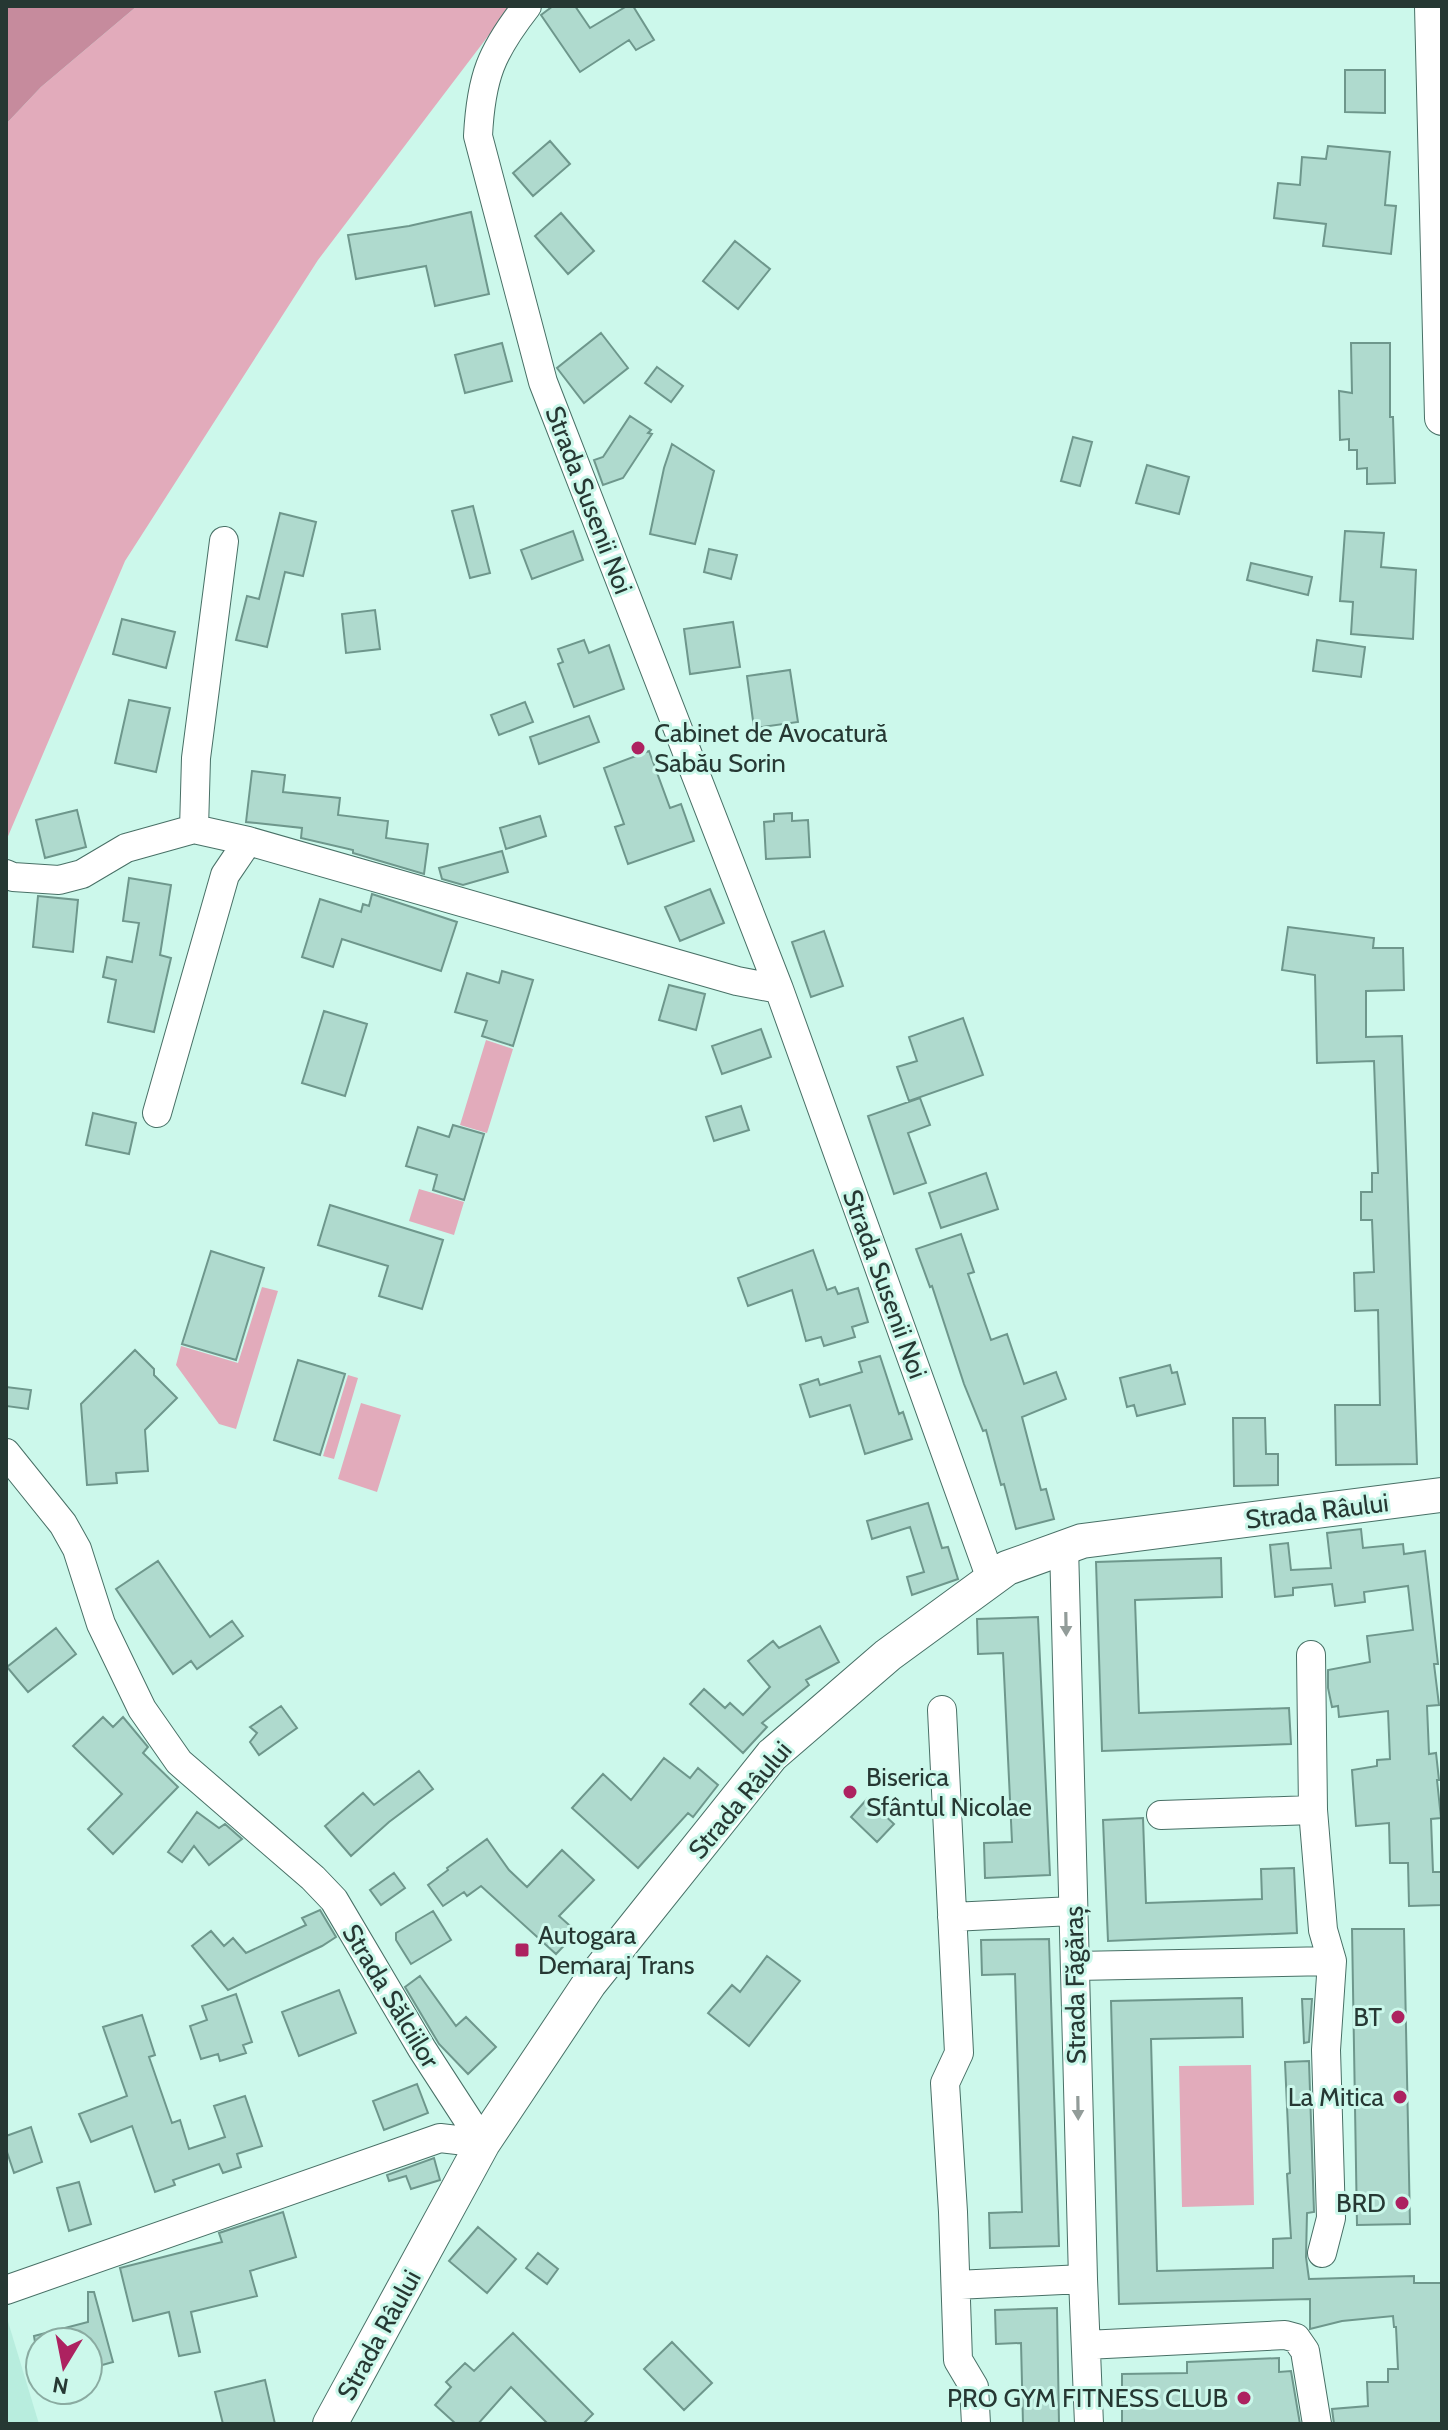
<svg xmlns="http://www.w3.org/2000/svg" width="1448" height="2430" font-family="Cabin,sans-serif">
  <rect width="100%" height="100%" fill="#ccf8eb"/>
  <path fill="#b8edde" d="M6 2315 39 2424H6Z"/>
  <path fill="#e2abbb" d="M137 6H511L318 260 125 561 6 841V124L41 87Z
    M486 1040 513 1049 487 1133 460 1125Z
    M419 1189 464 1202 454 1235 409 1221Z
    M262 1287 278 1291 236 1429 219 1424 176 1365 181 1346 238 1363Z
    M348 1375 358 1378 334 1459 323 1456Z
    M361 1403 401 1415 377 1492 338 1479Z
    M1251 2065 1254 2205 1182 2207 1179 2066Z"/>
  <path fill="#c68b9d" d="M6 6H137L41 87 6 124Z"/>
  <path fill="#afdace" stroke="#6e978c" stroke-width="2" d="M553 6H575L590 28 627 6H633L654 40 636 50 629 40 580 72 541 15Z
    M1345 70H1385V113L1345 112Z
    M550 141 570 164 533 196 513 173Z
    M1328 146 1390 152 1385 205 1396 206 1391 254 1323 246 1326 224 1274 218 1278 183 1300 185 1302 157 1326 159Z
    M471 212 489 294 435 306 426 266 356 279 348 235 409 226Z
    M561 213 594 251 568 274 535 236Z
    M735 241 770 269 738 309 703 281Z
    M601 333 628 368 584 403 557 368Z
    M502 343 512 381 465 393 455 355Z
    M1351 343H1390V417H1393L1395 483 1367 484V468L1357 469V450H1349V439L1340 440 1339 391 1352 393Z
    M657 367 683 386 671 402 645 383Z
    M630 416 651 430 648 433 652 434 623 478 603 485 594 460 603 457Z
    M1073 437 1092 442 1080 486 1061 481Z
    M672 444 714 471 695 544 650 534 664 468Z
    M1147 465 1189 477 1179 514 1136 503Z
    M473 506 490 573 470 578 452 511Z
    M280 513 316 522 303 576 285 572 267 647 236 640 247 596 259 599Z
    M573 531 583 560 532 579 521 550Z
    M1345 531 1384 533 1381 567 1416 570 1413 639 1351 634 1353 602 1340 601Z
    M709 549 737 555 731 579 704 572Z
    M1251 563 1312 577 1308 595 1247 580Z
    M375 610 380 649 346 653 342 614Z
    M122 619 175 632 166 668 113 654Z
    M733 622 740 667 690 674 684 629Z
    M584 640 589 653 609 645 624 689 574 707 558 664 563 662 558 649Z
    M1317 640 1365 647 1361 677 1313 671Z
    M790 670 798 722 754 728 747 676Z
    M129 700 170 708 156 772 115 763Z
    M525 702 533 722 499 735 491 715Z
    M589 716 599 742 539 764 530 737Z
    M649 751 670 808 681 804 694 841 628 864 615 827 624 824 604 768Z
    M252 771 285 775 283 792 340 798 338 815 388 821 386 838 428 844 424 874 353 853V850L301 838 302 828 246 822Z
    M77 810 86 847 45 858 36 820Z
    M792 813V821L808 820 810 857 766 859 764 822 774 821V814Z
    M540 816 546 836 506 849 500 828Z
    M502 851 508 872 463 885 442 879 439 868Z
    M129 878 171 885 160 955 171 958 154 1032 108 1022 116 980 103 977 107 957 132 962 139 923 123 921Z
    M710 889 724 923 680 941 665 907Z
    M372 894 457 922 441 971 342 939 333 967 302 957 320 899 361 912 363 904 369 906Z
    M38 896 78 900 73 952 33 947Z
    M1288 927 1374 938 1373 948H1403L1404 990 1366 991V1037L1402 1036 1417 1464 1336 1465 1335 1405H1380L1378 1310 1355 1311 1354 1273 1374 1272 1372 1220H1361V1192H1372V1173H1378L1374 1061 1317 1063 1315 975 1282 970Z
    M824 931 843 986 811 997 792 942Z
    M502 971 533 980 513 1046 482 1036 487 1021 455 1012 467 973 499 983Z
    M669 985 705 994 696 1030 659 1020Z
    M324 1011 367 1024 345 1096 302 1083Z
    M963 1018 983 1075 909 1101 897 1067 917 1061 909 1037Z
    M761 1029 771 1057 722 1074 712 1046Z
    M920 1098 930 1125 908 1133 926 1183 894 1194 868 1116Z
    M741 1106 749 1130 714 1141 706 1117Z
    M93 1113 136 1123 129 1154 86 1145Z
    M453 1125 484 1134 464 1200 433 1190 437 1175 406 1166 418 1127 449 1137Z
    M986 1173 998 1209 941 1228 929 1193Z
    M330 1205 443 1240 422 1309 379 1296 388 1266 318 1245Z
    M961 1234 974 1272 968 1274 991 1340 1007 1334 1024 1384 1056 1372 1066 1399 1022 1417 1041 1490 1046 1489 1054 1519 1016 1529 1004 1484 1001 1485 986 1430 983 1431 964 1384 932 1286 930 1287 916 1249Z
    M813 1250 827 1290 835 1287 838 1294 858 1288 868 1322 852 1327 855 1337 824 1346 821 1337 806 1341 792 1290 748 1306 738 1278Z
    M211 1251 264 1268 236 1360 182 1344Z
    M135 1350 154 1369V1375L177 1398 145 1430 148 1471 116 1473 117 1483 87 1485 81 1404Z
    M880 1356 899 1414 903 1412 912 1439 865 1454 850 1405 810 1417 800 1385 818 1379 820 1385 862 1372 859 1362Z
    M298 1360 345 1374 320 1455 274 1440Z
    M1170 1365 1172 1373 1177 1372 1185 1404 1137 1416 1134 1405 1127 1407 1120 1378Z
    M6 1387 31 1390 28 1409 6 1406Z
    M1233 1418H1265L1266 1454H1278V1485L1234 1486Z
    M928 1503 942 1548 948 1547 958 1579 912 1595 907 1577 924 1572 910 1527 872 1539 867 1521Z
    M1361 1529 1363 1548 1403 1544 1404 1554 1425 1551 1438 1664H1434L1439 1705 1427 1706 1429 1754 1436 1753 1439 1780H1437L1441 1818 1431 1819 1433 1872H1442V1905L1409 1906 1408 1863H1390L1389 1823 1356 1826 1352 1770 1377 1766V1760L1390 1759 1388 1711 1339 1717 1338 1706 1332 1707 1328 1688V1670L1370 1662 1367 1636 1413 1630 1408 1586 1364 1592 1365 1602 1335 1606 1332 1584 1293 1588V1595L1275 1597 1270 1545 1288 1543 1291 1570 1331 1568 1327 1533Z
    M1221 1558 1222 1597 1135 1600 1139 1713 1289 1708 1291 1744 1102 1751 1096 1562Z
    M158 1561 210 1637 232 1621 243 1636 197 1669 191 1661 173 1674 116 1589Z
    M1038 1617 1050 1875 985 1878 984 1843 1012 1842 1003 1653 978 1654 977 1619Z
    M820 1626 839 1662 806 1680 809 1685 762 1723 767 1727 743 1753 690 1704 704 1689 725 1708 730 1703 743 1715 770 1687 748 1661 773 1641 779 1648Z
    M56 1628 76 1654 28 1692 7 1667Z
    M281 1706 297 1728 259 1755 250 1742 257 1733 250 1727Z
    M103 1717 113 1727 123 1717 148 1747 143 1753 178 1787 113 1854 88 1829 122 1794 73 1746Z
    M664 1758 690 1778 698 1768 718 1785 693 1817 688 1813 638 1868 572 1808 603 1774 631 1800Z
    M419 1771 433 1789 389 1822 351 1856 325 1826 363 1793 374 1805Z
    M867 1799 894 1824 877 1842 851 1817Z
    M197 1812 219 1828 225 1824 242 1839 209 1865 194 1846 182 1862 168 1852Z
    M1143 1818 1146 1903 1262 1899 1261 1869 1294 1868 1297 1933 1108 1941 1103 1820Z
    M487 1839 509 1870 527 1887 562 1850 594 1880 559 1916 577 1932 556 1954 481 1886 467 1896 464 1892 443 1906 428 1885 448 1870 447 1868Z
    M394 1873 405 1888 381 1905 370 1890Z
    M320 1910 336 1937 322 1946 228 1990 192 1946 211 1931 224 1946 233 1938 246 1953 306 1925 302 1918Z
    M433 1911 451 1940 411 1964 396 1940V1933Z
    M1352 1929H1404L1410 2224 1357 2225Z
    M1049 1939 1059 2246 990 2248 989 2213 1022 2212 1015 1974 982 1975 981 1940Z
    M767 1956 800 1981 749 2046 708 2013 732 1985 740 1992Z
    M420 1976 456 2026 466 2017 496 2047 468 2074 439 2044 405 1987Z
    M339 1990 356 2033 299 2056 282 2012Z
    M236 1994 252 2042 243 2045 246 2053 220 2061 218 2054 201 2059 190 2026 207 2020 202 2006Z
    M1242 1998 1243 2037 1151 2039 1157 2271 1273 2268V2239L1291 2238 1287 2174 1290 2173 1285 2062 1309 2061 1314 2212 1307 2213 1306 2257 1309 2279 1414 2276V2283H1442V2424H1334L1332 2409 1368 2406 1367 2382H1388V2369H1398L1396 2327H1394L1393 2316 1342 2321 1310 2329V2299L1119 2304 1111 2001Z
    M1302 1999H1312L1309 2042 1304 2043Z
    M142 2015 155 2055 149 2057 172 2123 180 2120 189 2149 225 2137 214 2106 245 2096 262 2146 237 2154 241 2167 223 2173 219 2164 173 2180 175 2185 155 2192 132 2126 91 2142 79 2114 127 2096 103 2027Z
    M417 2084 428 2113 384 2130 373 2101Z
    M31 2127 42 2162 14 2173 6 2149V2136Z
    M434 2158 440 2180 411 2189 406 2176 389 2181 387 2175Z
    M79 2182 91 2224 69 2231 57 2188Z
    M283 2212 296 2257 250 2271 257 2296 191 2312 200 2352 179 2356 169 2312 133 2321 120 2268 222 2242 219 2233Z
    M478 2227 516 2259 487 2293 449 2261Z
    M538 2253 558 2269 547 2284 526 2268Z
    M88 2292H94L113 2362 88 2369V2342H35L34 2336 88 2322Z
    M1057 2308 1059 2424H1023L1021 2343 996 2344 995 2310Z
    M513 2333 593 2414 583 2424H548L511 2387 478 2424H456L435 2405 451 2387 446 2382 465 2363 474 2371Z
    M672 2342 712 2383 684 2410 644 2369Z
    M1279 2358V2372L1291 2371 1300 2424H1122V2374L1187 2373V2362Z
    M265 2380 275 2424H223L215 2392Z"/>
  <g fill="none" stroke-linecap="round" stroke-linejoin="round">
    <g stroke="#487066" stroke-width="30">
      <path id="minor" d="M527 6C491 52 481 77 478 136L543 382 779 989 991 1579
        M194 829 196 758 224 541
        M6 874 13 877 59 880 82 874 126 848 194 829 248 841 737 981 779 989
        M157 1113 225 875 248 841
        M6 1453 63 1524 77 1549 101 1624 142 1709 179 1762 313 1878 334 1900 422 2049 483 2143
        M1064 1546 1083 2279 1089 2424
        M1311 1655 1313 1810 1323 1930 1332 1961 1326 2050 1331 2218 1322 2253
        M942 1710 959 2053 945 2083 953 2212 958 2360 974 2387 976 2424
        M1161 1815 1313 1810
        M952 1917 1073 1911
        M1075 1966 1332 1961
        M956 2285 1083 2279
        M6 2290 440 2138 483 2143
        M1086 2345 1285 2335 1296 2338 1305 2351 1317 2424"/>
    </g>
    <g stroke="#487066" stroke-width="36">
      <path id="major" d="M1432 6 1442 418
        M330 2424 483 2143 589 1984 772 1755 888 1655 1007 1568 1082 1541 1441 1495"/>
    </g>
    <use href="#minor" stroke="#fff" stroke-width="28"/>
    <use href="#major" stroke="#fff" stroke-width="34"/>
  </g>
  <defs><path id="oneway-solid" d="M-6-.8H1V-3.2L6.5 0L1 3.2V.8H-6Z" transform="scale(2)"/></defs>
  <g fill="#929c99">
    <use href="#oneway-solid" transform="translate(1066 1624) rotate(89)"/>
    <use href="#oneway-solid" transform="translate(1078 2108) rotate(89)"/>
  </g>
  <g fill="#ad2260" stroke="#ccf8eb" stroke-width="3">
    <circle cx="638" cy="748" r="8"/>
    <circle cx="850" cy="1792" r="8"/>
    <rect x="514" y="1942" width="16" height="16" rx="4"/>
    <circle cx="1398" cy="2017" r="8"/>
    <circle cx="1400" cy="2097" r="8"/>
    <circle cx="1402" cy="2203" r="8"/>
    <circle cx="1244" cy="2398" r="8"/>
  </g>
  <g text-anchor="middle" stroke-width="6" stroke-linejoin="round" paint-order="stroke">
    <g font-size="26" fill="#263833" stroke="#ccf8eb">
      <text transform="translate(589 500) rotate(69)" y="9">Strada Susenii Noi</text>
      <text transform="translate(885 1284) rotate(70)" y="9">Strada Susenii Noi</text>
      <text transform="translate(1317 1511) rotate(-7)" y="9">Strada Râului</text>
      <text transform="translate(740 1800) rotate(-50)" y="9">Strada Râului</text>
      <text transform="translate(1075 1985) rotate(-91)" y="9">Strada Făgăraș</text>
      <text transform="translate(391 1996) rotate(59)" y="9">Strada Sălciilor</text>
      <text transform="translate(379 2335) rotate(-61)" y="9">Strada Râului</text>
    </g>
    <g font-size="26" fill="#263833" stroke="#ccf8eb" text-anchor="end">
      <text x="654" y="742" text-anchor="start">Cabinet de Avocatură<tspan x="654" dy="30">Sabău Sorin</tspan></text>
      <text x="866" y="1786" text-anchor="start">Biserica<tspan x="866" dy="30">Sfântul Nicolae</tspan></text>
      <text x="538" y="1944" text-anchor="start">Autogara<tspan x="538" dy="30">Demaraj Trans</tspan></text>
      <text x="1382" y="2026">BT</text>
      <text x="1384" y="2106">La Mitica</text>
      <text x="1386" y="2212">BRD</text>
      <text x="1228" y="2407">PRO GYM FITNESS CLUB</text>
    </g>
  </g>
  <rect width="1448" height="2430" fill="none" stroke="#263833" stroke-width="16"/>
  <g transform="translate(64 2366) rotate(190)"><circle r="38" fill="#ccf8eb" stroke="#8aaba1" stroke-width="2"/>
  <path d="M0-6L14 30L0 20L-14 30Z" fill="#ad2260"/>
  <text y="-12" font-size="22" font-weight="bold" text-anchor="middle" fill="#263833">N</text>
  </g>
</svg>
